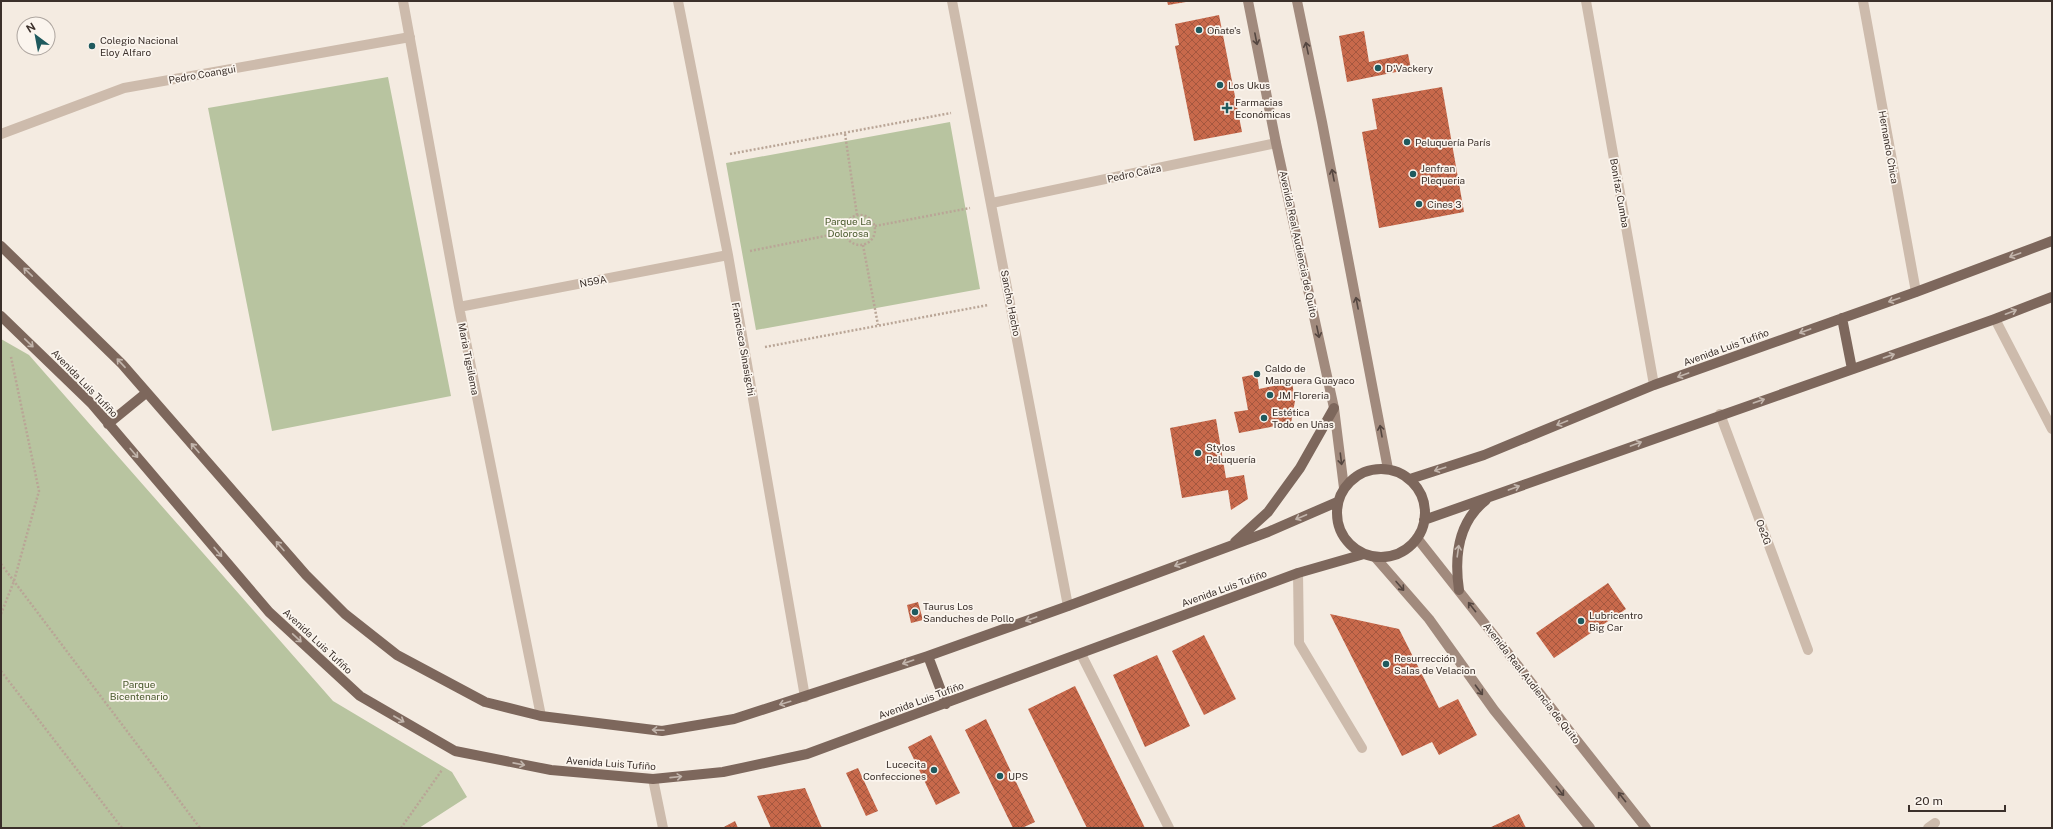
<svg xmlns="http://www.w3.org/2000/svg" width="2053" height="829" font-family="'Public Sans',sans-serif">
  <defs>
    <pattern id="building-cross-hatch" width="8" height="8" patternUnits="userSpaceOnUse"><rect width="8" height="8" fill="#c8694b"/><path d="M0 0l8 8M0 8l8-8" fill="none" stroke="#a4573f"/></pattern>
  </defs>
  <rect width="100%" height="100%" fill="#f4ebe1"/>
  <path fill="#b8c4a0" d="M388 77 451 396 272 431 208 108Z
    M950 122 980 289 756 330 726 163Z
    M1 339 29 355 333 701 452 772 467 797 419 828H1Z"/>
  <path fill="url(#building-cross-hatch)" d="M1167 1H1186V2L1168 5Z
    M1219 15 1242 132 1194 141 1175 46 1179 45 1175 24Z
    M1364 31 1369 62 1408 54 1411 69 1347 82 1339 36Z
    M1442 87 1464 212 1379 228 1362 132 1377 129 1372 99Z
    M1257 374 1259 389 1292 382 1295 401 1291 423 1239 433 1234 412 1248 410 1242 377Z
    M1216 419 1226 478 1244 475 1248 499 1231 510 1228 490 1182 498 1170 428Z
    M1608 583 1626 609 1554 658 1536 633Z
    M918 602 923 620 911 623 907 605Z
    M1330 614 1399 629 1439 708 1458 699 1477 735 1439 755 1432 742 1402 756Z
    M1204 635 1236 699 1204 715 1172 651Z
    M1157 655 1190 726 1145 747 1113 675Z
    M1075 686 1145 828H1087L1028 709Z
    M986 719 1035 822 1022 828H1013L965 730Z
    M931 735 960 793 936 805 908 747Z
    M858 768 878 811 866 816 846 773Z
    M805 788 822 828H771L757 796Z
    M1519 814 1526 828H1489Z
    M735 821 738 828H722Z"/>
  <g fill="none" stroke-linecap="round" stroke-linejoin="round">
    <path stroke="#b9a596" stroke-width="2.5" stroke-dasharray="2 2" stroke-linecap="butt" d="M845 134 857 215
      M730 154 951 113
      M845 230a15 15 0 1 1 30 0a15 15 0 1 1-30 0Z
      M875 226 970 208
      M863 245 878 325
      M750 251 845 232
      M765 347 988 305
      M1 564 200 828
      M1 614 14 581 39 491 11 357
      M1 671 122 828
      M401 828 442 770"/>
    <path stroke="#cdbbac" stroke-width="10" d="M1298 573 1299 643 1362 748
      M653 779 663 828"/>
    <path stroke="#cdbbac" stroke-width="10" d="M403 1 459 307 541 716
      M678 1 728 255 805 697
      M952 1 1068 606
      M1586 1 1654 385
      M1863 1 1916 292
      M1 134 124 88 410 37
      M992 203 1276 143
      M459 307 728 255
      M1995 319 2052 429
      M1720 414 1808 650
      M1081 654 1169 828
      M1928 828 1935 823"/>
    <path stroke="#a18a7d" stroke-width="10" d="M1248 1 1276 143 1334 408 1344 488
      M1297 1 1322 122 1388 469
      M1417 538 1646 828
      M1375 557 1429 619 1494 710 1590 828"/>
    <path stroke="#7d675c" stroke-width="10" d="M1 246 122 364 306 575 345 614 397 655 485 702 541 716 662 731 734 719 928 656 1068 606 1268 532 1337 502
      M1 316 92 404 269 612 360 696 455 751 551 770 653 779 723 772 807 754 1298 573 1364 554
      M1842 318 1852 369
      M108 424 146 393
      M1337 513a44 44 0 1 1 88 0a44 44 0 1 1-88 0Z
      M1410 479 1484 455 1654 385 1916 292 2052 241
      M1424 520 1995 319 2052 297
      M1235 542 1268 512 1300 468 1334 408
      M1459 590C1454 556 1458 522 1486 500
      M928 656 946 704"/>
  </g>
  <defs><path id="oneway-shaft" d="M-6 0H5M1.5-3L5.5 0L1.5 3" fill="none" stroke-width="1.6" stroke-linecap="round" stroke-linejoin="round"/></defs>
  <g stroke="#544640">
    <use href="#oneway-shaft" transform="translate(1256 39) rotate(79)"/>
    <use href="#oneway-shaft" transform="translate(1307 48) rotate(-102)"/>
    <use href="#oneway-shaft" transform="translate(1333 175) rotate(-101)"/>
    <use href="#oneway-shaft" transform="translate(1357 303) rotate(-101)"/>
    <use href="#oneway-shaft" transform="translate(1318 332) rotate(78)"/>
    <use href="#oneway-shaft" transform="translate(1381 431) rotate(-100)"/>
    <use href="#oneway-shaft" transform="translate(1341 459) rotate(83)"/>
    <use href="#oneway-shaft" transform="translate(1400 586) rotate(49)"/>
    <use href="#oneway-shaft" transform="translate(1472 607) rotate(-128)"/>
    <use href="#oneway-shaft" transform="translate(1479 690) rotate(53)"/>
    <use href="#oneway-shaft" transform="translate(1560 791) rotate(51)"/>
    <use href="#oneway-shaft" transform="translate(1622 797) rotate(-128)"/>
  </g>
  <g stroke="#c2b5ac">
    <use href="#oneway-shaft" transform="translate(2015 255) rotate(160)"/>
    <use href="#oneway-shaft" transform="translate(28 272) rotate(-136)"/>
    <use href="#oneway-shaft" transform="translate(1894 300) rotate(161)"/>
    <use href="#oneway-shaft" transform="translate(2011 312) rotate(-21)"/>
    <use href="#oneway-shaft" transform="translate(1805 331) rotate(160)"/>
    <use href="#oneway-shaft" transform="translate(29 343) rotate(44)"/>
    <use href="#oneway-shaft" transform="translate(1889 356) rotate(-19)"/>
    <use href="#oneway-shaft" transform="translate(121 363) rotate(-133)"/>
    <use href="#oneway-shaft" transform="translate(1683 375) rotate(160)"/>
    <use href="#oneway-shaft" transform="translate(1759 401) rotate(-19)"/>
    <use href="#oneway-shaft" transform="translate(1562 423) rotate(158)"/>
    <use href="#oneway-shaft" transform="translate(1636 444) rotate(-20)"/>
    <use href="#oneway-shaft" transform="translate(195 448) rotate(-131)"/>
    <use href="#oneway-shaft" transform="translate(134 453) rotate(50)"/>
    <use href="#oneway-shaft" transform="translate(1440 469) rotate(162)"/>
    <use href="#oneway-shaft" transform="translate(1514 488) rotate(-20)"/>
    <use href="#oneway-shaft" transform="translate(1301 517) rotate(157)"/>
    <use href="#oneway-shaft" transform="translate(280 546) rotate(-131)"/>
    <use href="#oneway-shaft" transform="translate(1458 551) rotate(-82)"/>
    <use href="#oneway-shaft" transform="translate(218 552) rotate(50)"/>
    <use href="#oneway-shaft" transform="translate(1180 564) rotate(160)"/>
    <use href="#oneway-shaft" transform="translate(1031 619) rotate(160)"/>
    <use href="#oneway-shaft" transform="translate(297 638) rotate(43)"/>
    <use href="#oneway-shaft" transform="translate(908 662) rotate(161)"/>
    <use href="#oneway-shaft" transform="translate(785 703) rotate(163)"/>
    <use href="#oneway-shaft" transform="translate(399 719) rotate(30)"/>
    <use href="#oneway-shaft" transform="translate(658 730) rotate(-178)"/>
    <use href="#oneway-shaft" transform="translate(519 764) rotate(11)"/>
    <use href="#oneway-shaft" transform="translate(676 777) rotate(-6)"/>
  </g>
  <g fill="#1f5a5e" stroke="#fbf5ee" stroke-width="1.5">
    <circle cx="1199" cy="30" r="4"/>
    <circle cx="92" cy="46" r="4"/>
    <circle cx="1378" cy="68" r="4"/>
    <circle cx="1220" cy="85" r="4"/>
    <path d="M1225 102h4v4h4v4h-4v4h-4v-4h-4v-4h4z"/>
    <circle cx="1407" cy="142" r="4"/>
    <circle cx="1413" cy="174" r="4"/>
    <circle cx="1419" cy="204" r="4"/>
    <circle cx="1257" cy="374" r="4"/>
    <circle cx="1270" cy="395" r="4"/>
    <circle cx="1264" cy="418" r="4"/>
    <circle cx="1198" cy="453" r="4"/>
    <circle cx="915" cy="612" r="4"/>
    <circle cx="1581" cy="621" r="4"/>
    <circle cx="1386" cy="664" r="4"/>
    <circle cx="934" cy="770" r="4"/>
    <circle cx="1000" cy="776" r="4"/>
  </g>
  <g text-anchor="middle" stroke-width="3.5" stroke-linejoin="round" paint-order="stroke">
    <g font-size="10" fill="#3b302b" stroke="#fbf5ee" text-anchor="start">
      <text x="1207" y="34">Oñate's</text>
      <text x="100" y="44">Colegio Nacional<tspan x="100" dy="12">Eloy Alfaro</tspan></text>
      <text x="1386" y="72">D'Vackery</text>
      <text x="1228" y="89">Los Ukus</text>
      <text x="1235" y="106">Farmacias<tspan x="1235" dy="12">Económicas</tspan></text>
      <text x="1415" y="146">Peluquería París</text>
      <text x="1421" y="172">Jenfran<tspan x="1421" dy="12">Plequeria</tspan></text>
      <text x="1427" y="208">Cines 3</text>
      <text x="1265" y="372">Caldo de<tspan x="1265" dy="12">Manguera Guayaco</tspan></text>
      <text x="1278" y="399">JM Floreria</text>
      <text x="1272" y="416">Estética<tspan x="1272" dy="12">Todo en Uñas</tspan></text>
      <text x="1206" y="451">Stylos<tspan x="1206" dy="12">Peluquería</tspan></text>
      <text x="923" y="610">Taurus Los<tspan x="923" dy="12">Sanduches de Pollo</tspan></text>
      <text x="1589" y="619">Lubricentro<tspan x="1589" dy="12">Big Car</tspan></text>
      <text x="1394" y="662">Resurrección<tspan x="1394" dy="12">Salas de Velacion</tspan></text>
      <text x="926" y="768" text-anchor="end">Lucecita<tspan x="926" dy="12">Confecciones</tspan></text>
      <text x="1008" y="780">UPS</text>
    </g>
    <g font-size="10" fill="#3b302b" stroke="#fbf5ee">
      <text transform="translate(202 74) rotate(-10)" y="4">Pedro Coangui</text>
      <text transform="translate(1889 147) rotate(80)" y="4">Hernando Chica</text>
      <text transform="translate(1134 173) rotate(-12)" y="4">Pedro Caiza</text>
      <text transform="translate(1620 193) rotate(80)" y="4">Bonifaz Cumba</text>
      <text transform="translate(1299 244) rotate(78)" y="4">Avenida Real Audiencia de Quito</text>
      <text transform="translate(593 281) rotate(-11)" y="4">N59A</text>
      <text transform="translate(1011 303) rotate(79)" y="4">Sancho Hacho</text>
      <text transform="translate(1726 347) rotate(-20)" y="4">Avenida Luis Tufiño</text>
      <text transform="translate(744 349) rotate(80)" y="4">Francisca Sinasigchi</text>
      <text transform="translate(469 359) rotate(79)" y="4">Maria Tigsilema</text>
      <text transform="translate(85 383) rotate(46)" y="4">Avenida Luis Tufiño</text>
      <text transform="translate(1764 532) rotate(70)" y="4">Oe2G</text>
      <text transform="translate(1224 588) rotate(-20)" y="4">Avenida Luis Tufiño</text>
      <text transform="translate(318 641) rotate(43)" y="4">Avenida Luis Tufiño</text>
      <text transform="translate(1532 683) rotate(52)" y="4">Avenida Real Audiencia de Quito</text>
      <text transform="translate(921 700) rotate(-20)" y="4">Avenida Luis Tufiño</text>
      <text transform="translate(611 763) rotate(4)" y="4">Avenida Luis Tufiño</text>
    </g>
    <g font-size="10" fill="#4a5a2e" stroke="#fbf5ee">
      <text x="848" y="225">Parque La<tspan x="848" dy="12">Dolorosa</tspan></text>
      <text x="139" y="688">Parque<tspan x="139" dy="12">Bicentenario</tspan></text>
    </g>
  </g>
  <rect width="2053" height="829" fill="none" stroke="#3b302b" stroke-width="4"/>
  <g transform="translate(36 36) rotate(328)"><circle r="19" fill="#fbf5ee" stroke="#aea6a0"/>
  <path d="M0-3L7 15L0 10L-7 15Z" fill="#1f5a5e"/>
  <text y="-6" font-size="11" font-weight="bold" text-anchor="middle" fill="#3b302b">N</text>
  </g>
  <path d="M1909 805v6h96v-6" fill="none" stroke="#3b302b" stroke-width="2"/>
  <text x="1915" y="805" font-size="12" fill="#3b302b" stroke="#fbf5ee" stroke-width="3" paint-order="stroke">20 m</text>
</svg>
